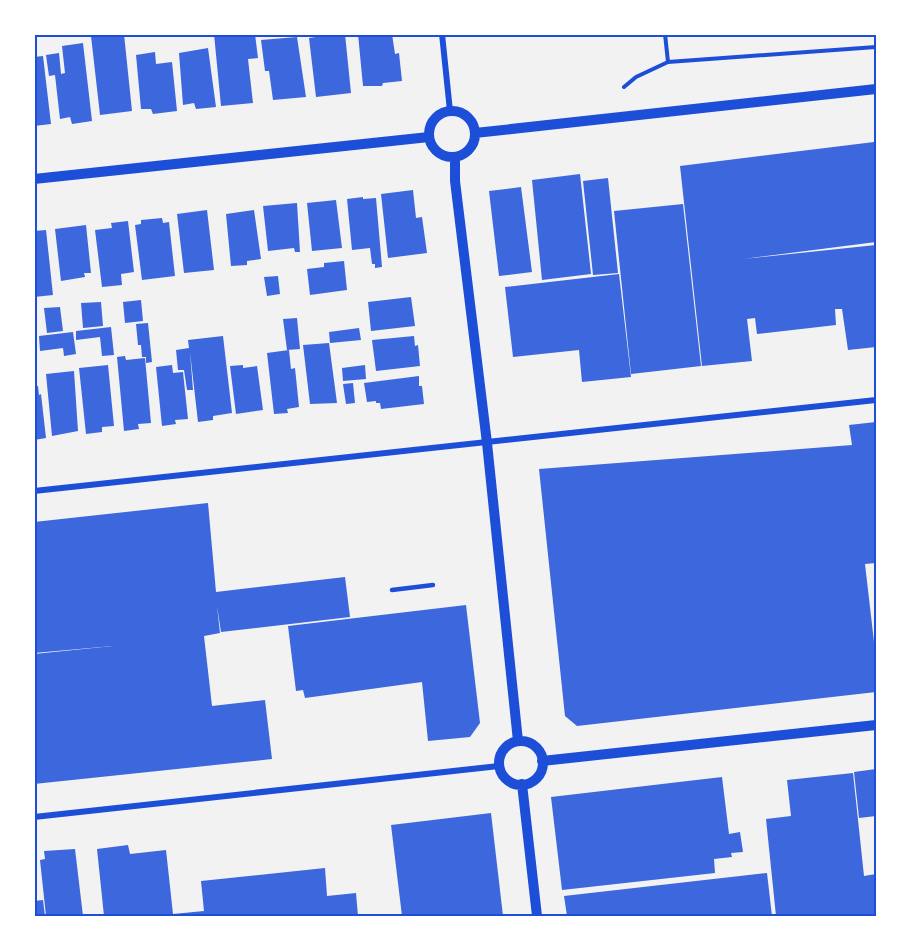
<svg xmlns="http://www.w3.org/2000/svg" width="911" height="951" font-family="Manrope,sans-serif">
  <rect width="100%" height="100%" fill="#f2f2f2"/>
  <path fill="#3d67dc" d="M124 34 132 111 100 115 91 36Z
    M214 34H255L258 58 248 59 253 103 221 106Z
    M336 34H345L351 93 316 97 309 38Z
    M358 34H392L395 54 399 53 402 81 383 83 382 86H363Z
    M297 37 306 97 273 100 269 71H265L261 40Z
    M83 43 92 121 72 124 70 117 60 119 55 75 49 76 46 55 59 53 61 74 65 73 62 46Z
    M208 48 216 107 196 109 194 103 183 105 179 53Z
    M155 52 156 64 172 62 177 111 153 114 151 109H141L136 55Z
    M43 56 51 124 34 126V57Z
    M874 142 876 160V242L743 259 876 245V347L848 350 842 309H835L836 325 757 334 755 318 747 319 752 361 702 366 680 166Z
    M580 174 591 274 542 280 532 180Z
    M608 178 618 273 593 275 583 181Z
    M521 187 532 272 499 276 489 191Z
    M413 190 416 218 422 217 427 253 388 258 381 194Z
    M363 197V199L376 198 382 267 375 268V264H372L370 248 352 250 347 199Z
    M336 200 342 248 312 251 307 203Z
    M297 203 300 252H295L294 248 268 251 263 206Z
    M683 204 701 366 631 374 614 211Z
    M207 210 214 270 184 273 177 214Z
    M254 210 261 259 247 261V265L231 266 226 214Z
    M162 218 163 223 169 222 175 276 142 280 135 225 141 224V220Z
    M128 221 134 272 121 274 122 285 102 287 95 230 112 228 111 223Z
    M86 225 91 273H84L85 277 61 281 55 229Z
    M46 230 53 295 34 297V231Z
    M344 261 347 290 310 295 307 269 324 267V263Z
    M619 274 631 377 582 382 579 350 513 357 505 287Z
    M278 276 280 294 267 296 264 277Z
    M411 297 415 326 371 331 368 302Z
    M141 300 143 321 125 323 123 302Z
    M101 302 103 326 83 328 81 303Z
    M60 307 63 331 47 333 44 308Z
    M297 318 300 349 287 350 283 319Z
    M148 323 152 362 146 363V357H142L141 345H138L136 324Z
    M111 327 114 355 102 356 100 337 76 340V331Z
    M359 328 361 340 330 343 329 332Z
    M73 332 76 354 64 356 63 348 40 351 39 336Z
    M223 336 232 413 213 416V420L198 422 190 352 193 390H187L184 370H178L176 350 189 348 188 340Z
    M414 336 415 346 418 345 420 366 376 371 372 340Z
    M329 343 337 403 310 404 303 345Z
    M289 350 291 369 295 368 299 407 287 409 288 413 274 414 267 353Z
    M125 356 126 360 145 358 151 423 138 424 139 429 124 431 117 357Z
    M108 365 114 426 102 427V432L86 434 79 368Z
    M172 365 173 373 183 372 188 419 175 420 176 424 162 426 156 367Z
    M243 365V368L257 366 263 410 236 414 230 366Z
    M365 365 366 379 343 381 342 368Z
    M74 371 78 431 52 436 46 374Z
    M419 376V386H422L424 404 381 409 380 403H376V401L367 402 364 383Z
    M353 383 355 403 346 404 343 384Z
    M34 386H38L39 395 41 394 46 438 34 440Z
    M876 422V563L865 564 876 659V692L577 726 565 716 539 469 852 445 849 425Z
    M208 503 216 592 345 577 350 617 221 632 217 606 220 633 204 636 212 706 265 700 272 759 34 784V654L113 646 34 653V522Z
    M466 605 480 723 470 737 428 741 422 682 305 698 303 690 296 691 288 626Z
    M876 769V816L859 818 854 772Z
    M853 773 864 876 876 874V916H776L766 819 791 816 787 780Z
    M722 777 729 834 740 832 743 852 731 853 732 857 714 859 715 873 562 890 551 797Z
    M491 813 503 916H402L391 825Z
    M128 845 130 854 166 850 173 914 204 911 201 881 325 868 327 896 356 893 358 916H104L97 849Z
    M75 849 83 916H46L40 860 45 859 44 851Z
    M767 873 772 916H567L564 896Z
    M43 900 45 916H34V901Z"/>
  <g fill="none" stroke-linecap="round" stroke-linejoin="round">
    <path stroke="#1d4ed8" stroke-width="4" d="M665 34 668 62
      M624 87 636 77 668 62 876 47"/>
    <path stroke="#1d4ed8" stroke-width="4.5" d="M392 590 433 585"/>
    <path stroke="#1d4ed8" stroke-width="6" d="M442 34 450 111
      M34 491 876 400
      M34 817 499 766"/>
    <path stroke="#1d4ed8" stroke-width="10" d="M429 134a23 23 0 1 1 46 0a23 23 0 1 1-46 0Z
      M475 133 876 89
      M455 157V181L487 443 518 741
      M34 179 429 137
      M499 763a22 22 0 1 1 44 0a22 22 0 1 1-44 0Z
      M542 761 876 725
      M522 784 537 916"/>
  </g>
  <rect width="911" height="951" fill="none" stroke="#ffffff" stroke-width="72"/>
  <rect x="36" y="36" width="839" height="879" fill="none" stroke="#1d4ed8" stroke-width="2"/>
</svg>
